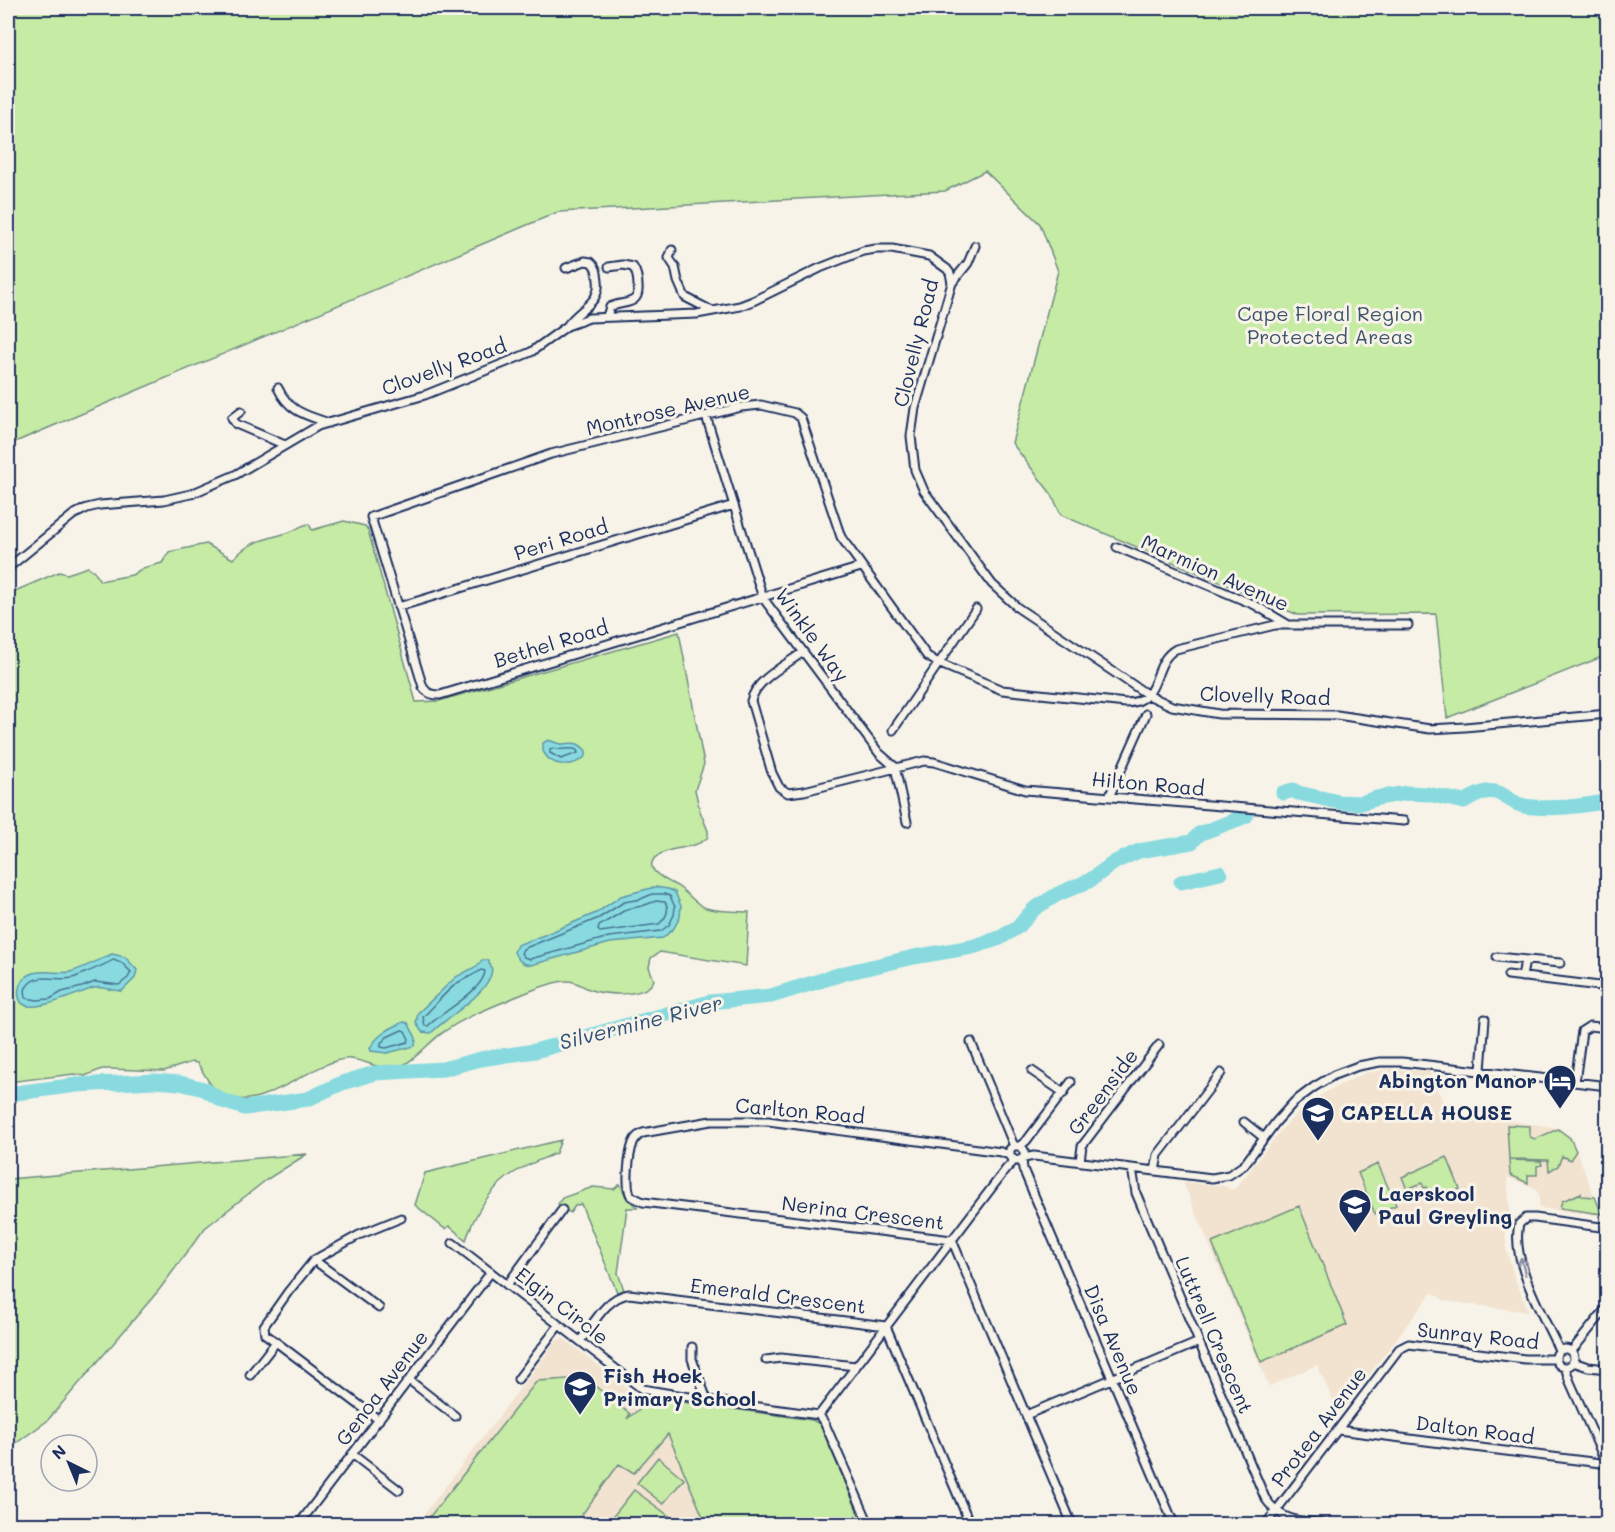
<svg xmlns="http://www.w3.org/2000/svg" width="1615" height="1532" font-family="Mali,sans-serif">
  <rect width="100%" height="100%" fill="#f7f3e8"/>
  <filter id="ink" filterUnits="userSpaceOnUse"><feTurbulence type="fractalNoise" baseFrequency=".0167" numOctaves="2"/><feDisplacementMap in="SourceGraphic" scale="12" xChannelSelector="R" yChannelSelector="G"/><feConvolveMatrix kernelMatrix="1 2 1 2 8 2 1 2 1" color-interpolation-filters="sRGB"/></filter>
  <g filter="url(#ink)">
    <path fill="#f2e2d0" d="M1391 1069 1429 1071 1453 1122 1504 1120 1559 1128 1571 1137 1602 1216 1539 1208V1194L1533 1187 1507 1177 1510 1212 1505 1221 1506 1248 1514 1277 1529 1312 1445 1301 1432 1292 1349 1401 1344 1394 1333 1400 1317 1365 1269 1386 1183 1182 1224 1186 1232 1190 1236 1188 1282 1129 1304 1107 1326 1092 1365 1073Z
      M564 1339 639 1397 653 1398 706 1524H417L557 1340Z"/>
    <path fill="#c6eba5" stroke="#708d82" stroke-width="1.5" d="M8 8H1607V655L1447 718 1436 614 1298 615 1061 515 1052 495 1012 443 1058 271 1040 224 985 171 945 191 558 212 8 445Z
      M344 521 365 526 368 530 416 702 439 701 679 632 704 764 695 790 700 811 708 831V837C694 851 670 845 656 857 640 871 672 882 680 888 688 894 697 905 706 908 719 912 736 911 749 912L746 966 660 952 651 958 649 967 654 980C647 998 607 995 591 990 583 987 575 980 566 981 554 981 530 991 518 996 494 1006 467 1016 445 1031 429 1041 416 1061 398 1067 381 1073 362 1057 345 1059 306 1064 252 1123 215 1089 207 1082 204 1072 197 1063L192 1062 164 1071 110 1069H102L85 1076 74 1074 8 1082V594L59 572 67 574 88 567 94 571 100 581 132 575 143 568 162 563 169 552 206 544 233 559C251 540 264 540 287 533 295 531 300 525 309 524L312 530Z
      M1507 1125 1530 1126V1137L1535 1139 1558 1129 1570 1138 1576 1151 1570 1160 1562 1156 1558 1166 1549 1171 1548 1160 1509 1159Z
      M561 1140 556 1153C541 1160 522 1166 508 1177 488 1192 474 1216 466 1240L449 1226 445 1229 415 1205 425 1173Z
      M307 1154 266 1180 205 1228 159 1290 47 1421 8 1449V1179Z
      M1447 1157 1460 1189 1433 1201 1427 1187 1424 1188 1422 1183 1407 1189 1402 1177Z
      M1509 1160 1541 1161 1542 1165 1537 1166V1175H1528V1183L1510 1175Z
      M1378 1164 1396 1205 1375 1214 1358 1173Z
      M620 1184 626 1196 637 1208H627L618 1273 624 1290 617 1292 581 1204 575 1206 570 1213 558 1204 562 1198 593 1187 614 1189Z
      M1581 1193V1196L1595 1197 1602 1214 1560 1208 1562 1201Z
      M1299 1206 1347 1325 1261 1362 1212 1243Z
      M585 1378 630 1414 627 1419 653 1398 812 1420 820 1424 863 1524H706L668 1434 634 1473 619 1464 575 1524H424L537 1381Z
      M658 1457 684 1479 663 1504 637 1483Z
      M634 1490 680 1524H607Z"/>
    <path fill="#88dadf" stroke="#5c96ab" stroke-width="1.5" d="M548 740C552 741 558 744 563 744 574 743 578 741 586 751V756C573 768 551 768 543 751V743Z
      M655 887 668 889 675 892 681 906 680 917 674 928 663 938 610 943 531 965C521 964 518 960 514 952L517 945 544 935 596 913 621 896Z
      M112 954 125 957 137 970 135 978 122 991C113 991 103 986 94 988 82 991 31 1016 21 1002 18 997 18 990 20 985 30 964 54 975 70 972 79 970 103 958 112 954Z
      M482 960H488L492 970C489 994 448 1016 431 1033L422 1032 416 1023 418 1013 456 977 477 966Z
      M404 1022 408 1023 416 1038 415 1046 387 1053 371 1051 370 1048C378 1034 390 1028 404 1022Z"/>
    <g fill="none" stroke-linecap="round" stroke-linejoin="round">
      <path stroke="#477392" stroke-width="1.5" d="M554 748C562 752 569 746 577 750L578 753 561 759 550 753V749Z
        M652 894H664L670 896 675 907 674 915 669 925 661 931 609 937 530 959 524 957 521 953 523 949 599 918 624 902 641 899Z
        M656 901 665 902C670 910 666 918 659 924L600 932 598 930 599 926 627 909 642 906Z
        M113 960 122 963 131 972 128 978 119 985 95 982 82 987 62 992 50 999 37 1000 26 998 25 990C33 970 57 982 73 978 80 975 107 964 113 960Z
        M481 970 485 971C484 990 442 1012 428 1026H425L423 1017C435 1006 445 991 459 982 466 978 474 975 481 970Z
        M402 1030 405 1031 409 1039 408 1042 386 1048 381 1047V1043L387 1037Z"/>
      <path stroke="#88dadf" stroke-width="15" d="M1283 793 1293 790 1298 793 1339 802 1361 803 1377 798 1407 793 1428 794 1464 802C1505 776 1500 806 1533 807 1557 809 1584 806 1608 801
        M1181 882 1220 873
        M8 1094 77 1085 155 1081 180 1083 204 1089 223 1101 245 1108 308 1099 342 1083 375 1073 443 1069 481 1059 535 1051 710 1002 771 996 845 973 914 957 972 947 1000 938 1019 926 1034 909 1058 894 1089 881 1115 862 1139 851 1192 842 1199 834 1246 816"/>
      <g stroke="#1b2f5e" stroke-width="11">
        <path id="street" d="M672 250 669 258 675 267 678 281 685 297 712 311
          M566 268 585 261 591 262C597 267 597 273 598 280 601 304 579 308 567 326
          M952 283 968 263 975 246
          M607 316 610 307C623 301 640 306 638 286 638 279 637 273 633 267L623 265 609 267
          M278 388C289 412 306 415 329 423
          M241 411 232 418 236 424 285 445
          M706 416 763 598 879 753 895 767 907 822
          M1117 547 1255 605 1287 624
          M861 567 440 695C433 695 427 694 423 687L371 517 551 454 741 407 761 405 795 413 801 418 841 537 927 656 938 663 1002 690 1126 703C1164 702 1150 663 1176 649L1275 625H1408
          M8 568 73 515 87 508 100 505 164 500 191 494 235 475 318 426 425 395 507 362 531 352 567 326 589 318 697 314 740 306 753 301 820 268 863 251 876 249H892L929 256 947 269 950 273 952 283 915 408 911 436 915 470 924 491 992 584 1018 608 1148 695 1172 706 1219 714 1337 715 1430 729 1465 727 1608 714
          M398 607 734 505
          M803 652C786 665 756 679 751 701L772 773 779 787 788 793 804 791 924 761 934 762 1025 790 1404 821
          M893 730 976 609
          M1109 797 1146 714
          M1497 957 1560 963
          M1508 975 1608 987
          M1522 977 1525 960
          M971 1042 1014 1146
          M1481 1070 1485 1019
          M1032 1071 1064 1093
          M1575 1082 1582 1031 1590 1026 1608 1028
          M1608 1088V1102
          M1244 1122 1264 1138
          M1020 1146 1027 1140 1071 1082
          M1009 1155 1001 1152 768 1121H711L643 1133C639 1135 635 1137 633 1143 629 1154 625 1186 631 1196L643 1202 952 1240 1072 1524
          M1024 1158V1150L1020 1146H1014L1010 1149V1157L1017 1161 1024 1158 1034 1156 1212 1178 1229 1175 1244 1165 1276 1122 1294 1102 1314 1087 1334 1075 1358 1066 1380 1062H1402L1608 1086
          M1022 1160 1023 1169 1174 1524
          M1080 1161 1082 1146 1159 1045
          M1132 1168 1136 1193 1265 1498C1282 1523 1301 1521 1329 1524
          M1155 1171 1158 1155 1221 1073
          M453 1243 642 1389 707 1400 819 1415 825 1424 869 1524
          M314 1260 379 1308
          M507 1285 562 1210
          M580 1341C593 1325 606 1297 629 1294L886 1326 970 1524
          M692 1347V1359L707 1400
          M1556 1358a9 9 0 1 1 18 0a9 9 0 1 1-18 0Z
          M1559 1350C1544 1317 1510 1261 1519 1224L1526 1218H1535L1608 1228
          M1571 1352 1608 1306
          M766 1360 781 1358 856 1366
          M1573 1362 1588 1367 1608 1369
          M1565 1367 1570 1382 1607 1465
          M250 1375 276 1342
          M518 1379 559 1325
          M409 1380 455 1416
          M819 1415 1006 1169 1014 1161
          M1026 1415 1199 1342
          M379 1420 276 1342 265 1334 264 1326 288 1292 314 1260 359 1235 401 1218
          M1338 1430 1608 1464
          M352 1454 399 1490
          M299 1524 491 1272
          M1266 1524 1399 1349 1409 1344 1525 1359H1555"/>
      </g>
      <use href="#street" stroke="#f7f3e8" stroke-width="7"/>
    </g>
    <defs><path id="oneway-shaft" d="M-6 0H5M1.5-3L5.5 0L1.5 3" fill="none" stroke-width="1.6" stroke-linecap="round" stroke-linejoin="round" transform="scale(1.5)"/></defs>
    <use stroke="#8991a3" href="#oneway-shaft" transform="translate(1523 1266) rotate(-105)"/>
  </g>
  <defs>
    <g id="hotel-pin" transform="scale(1.725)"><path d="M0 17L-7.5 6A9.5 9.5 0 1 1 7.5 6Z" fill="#1b2f5e" stroke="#f7f3e8"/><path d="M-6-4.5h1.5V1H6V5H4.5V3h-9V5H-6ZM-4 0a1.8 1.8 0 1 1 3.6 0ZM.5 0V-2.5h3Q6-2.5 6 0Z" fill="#fff"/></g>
    <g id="school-pin" transform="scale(1.725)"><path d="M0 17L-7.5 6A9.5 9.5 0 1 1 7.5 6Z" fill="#1b2f5e" stroke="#f7f3e8"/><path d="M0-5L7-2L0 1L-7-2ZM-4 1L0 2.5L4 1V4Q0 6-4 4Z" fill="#fff"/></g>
  </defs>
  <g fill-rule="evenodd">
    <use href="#hotel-pin" x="1560" y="1081"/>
    <use href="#school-pin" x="1318" y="1113"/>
    <use href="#school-pin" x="1355" y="1205"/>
    <use href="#school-pin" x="580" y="1387"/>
  </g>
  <g text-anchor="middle" stroke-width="6" stroke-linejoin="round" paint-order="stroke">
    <g font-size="20" fill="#3d556c" stroke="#f7f3e8">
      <text x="1330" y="321">Cape Floral Region<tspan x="1330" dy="23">Protected Areas</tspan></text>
    </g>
    <g font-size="20" fill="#1b2f5e" stroke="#f7f3e8">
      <text transform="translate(916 343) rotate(-76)" y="7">Clovelly Road</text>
      <text transform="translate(444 367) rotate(-20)" y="7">Clovelly Road</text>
      <text transform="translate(668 410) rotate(-13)" y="7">Montrose Avenue</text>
      <text transform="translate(561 540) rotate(-17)" y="7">Peri Road</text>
      <text transform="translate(1215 573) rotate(24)" y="7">Marmion Avenue</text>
      <text transform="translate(812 635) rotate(54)" y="7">Winkle Way</text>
      <text transform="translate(551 644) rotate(-17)" y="7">Bethel Road</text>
      <text transform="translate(1265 696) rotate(2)" y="7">Clovelly Road</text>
      <text transform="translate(1148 784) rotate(5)" y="7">Hilton Road</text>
      <text transform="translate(1103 1092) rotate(-53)" y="7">Greenside</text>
      <text transform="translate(800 1111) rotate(5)" y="7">Carlton Road</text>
      <text transform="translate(863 1213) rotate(7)" y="7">Nerina Crescent</text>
      <text transform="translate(778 1296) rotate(7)" y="7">Emerald Crescent</text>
      <text transform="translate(562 1306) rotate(38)" y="7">Elgin Circle</text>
      <text transform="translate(1214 1335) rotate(67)" y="7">Luttrell Crescent</text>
      <text transform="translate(1478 1336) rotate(6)" y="7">Sunray Road</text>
      <text transform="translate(1113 1340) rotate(67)" y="7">Disa Avenue</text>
      <text transform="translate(382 1388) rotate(-53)" y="7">Genoa Avenue</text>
      <text transform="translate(1319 1427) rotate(-53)" y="7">Protea Avenue</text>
      <text transform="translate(1475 1430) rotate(7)" y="7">Dalton Road</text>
    </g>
    <g font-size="20" font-weight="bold" fill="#1b2f5e" stroke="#f7f3e8" text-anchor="start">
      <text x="1537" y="1088" text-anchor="end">Abington Manor</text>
      <text x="1341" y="1120">CAPELLA HOUSE</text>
      <text x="1378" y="1201">Laerskool<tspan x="1378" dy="23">Paul Greyling</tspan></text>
      <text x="603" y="1383">Fish Hoek<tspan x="603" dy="23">Primary School</tspan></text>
    </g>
    <g font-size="21" font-style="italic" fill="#315178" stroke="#f7f3e8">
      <text transform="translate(641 1023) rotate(-14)" y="7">Silvermine River</text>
    </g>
  </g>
  <rect width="1615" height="1532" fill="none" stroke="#f7f3e8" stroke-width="30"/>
  <rect x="15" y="15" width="1585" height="1502" fill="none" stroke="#1b2f5e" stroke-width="2" filter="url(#ink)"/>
  <g transform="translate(69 1463) rotate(317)"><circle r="28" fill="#f7f3e8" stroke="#9fa5b1" stroke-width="1.5"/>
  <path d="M0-4.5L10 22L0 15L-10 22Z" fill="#1b2f5e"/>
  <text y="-9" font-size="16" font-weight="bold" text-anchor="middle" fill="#1b2f5e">N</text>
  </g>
</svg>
